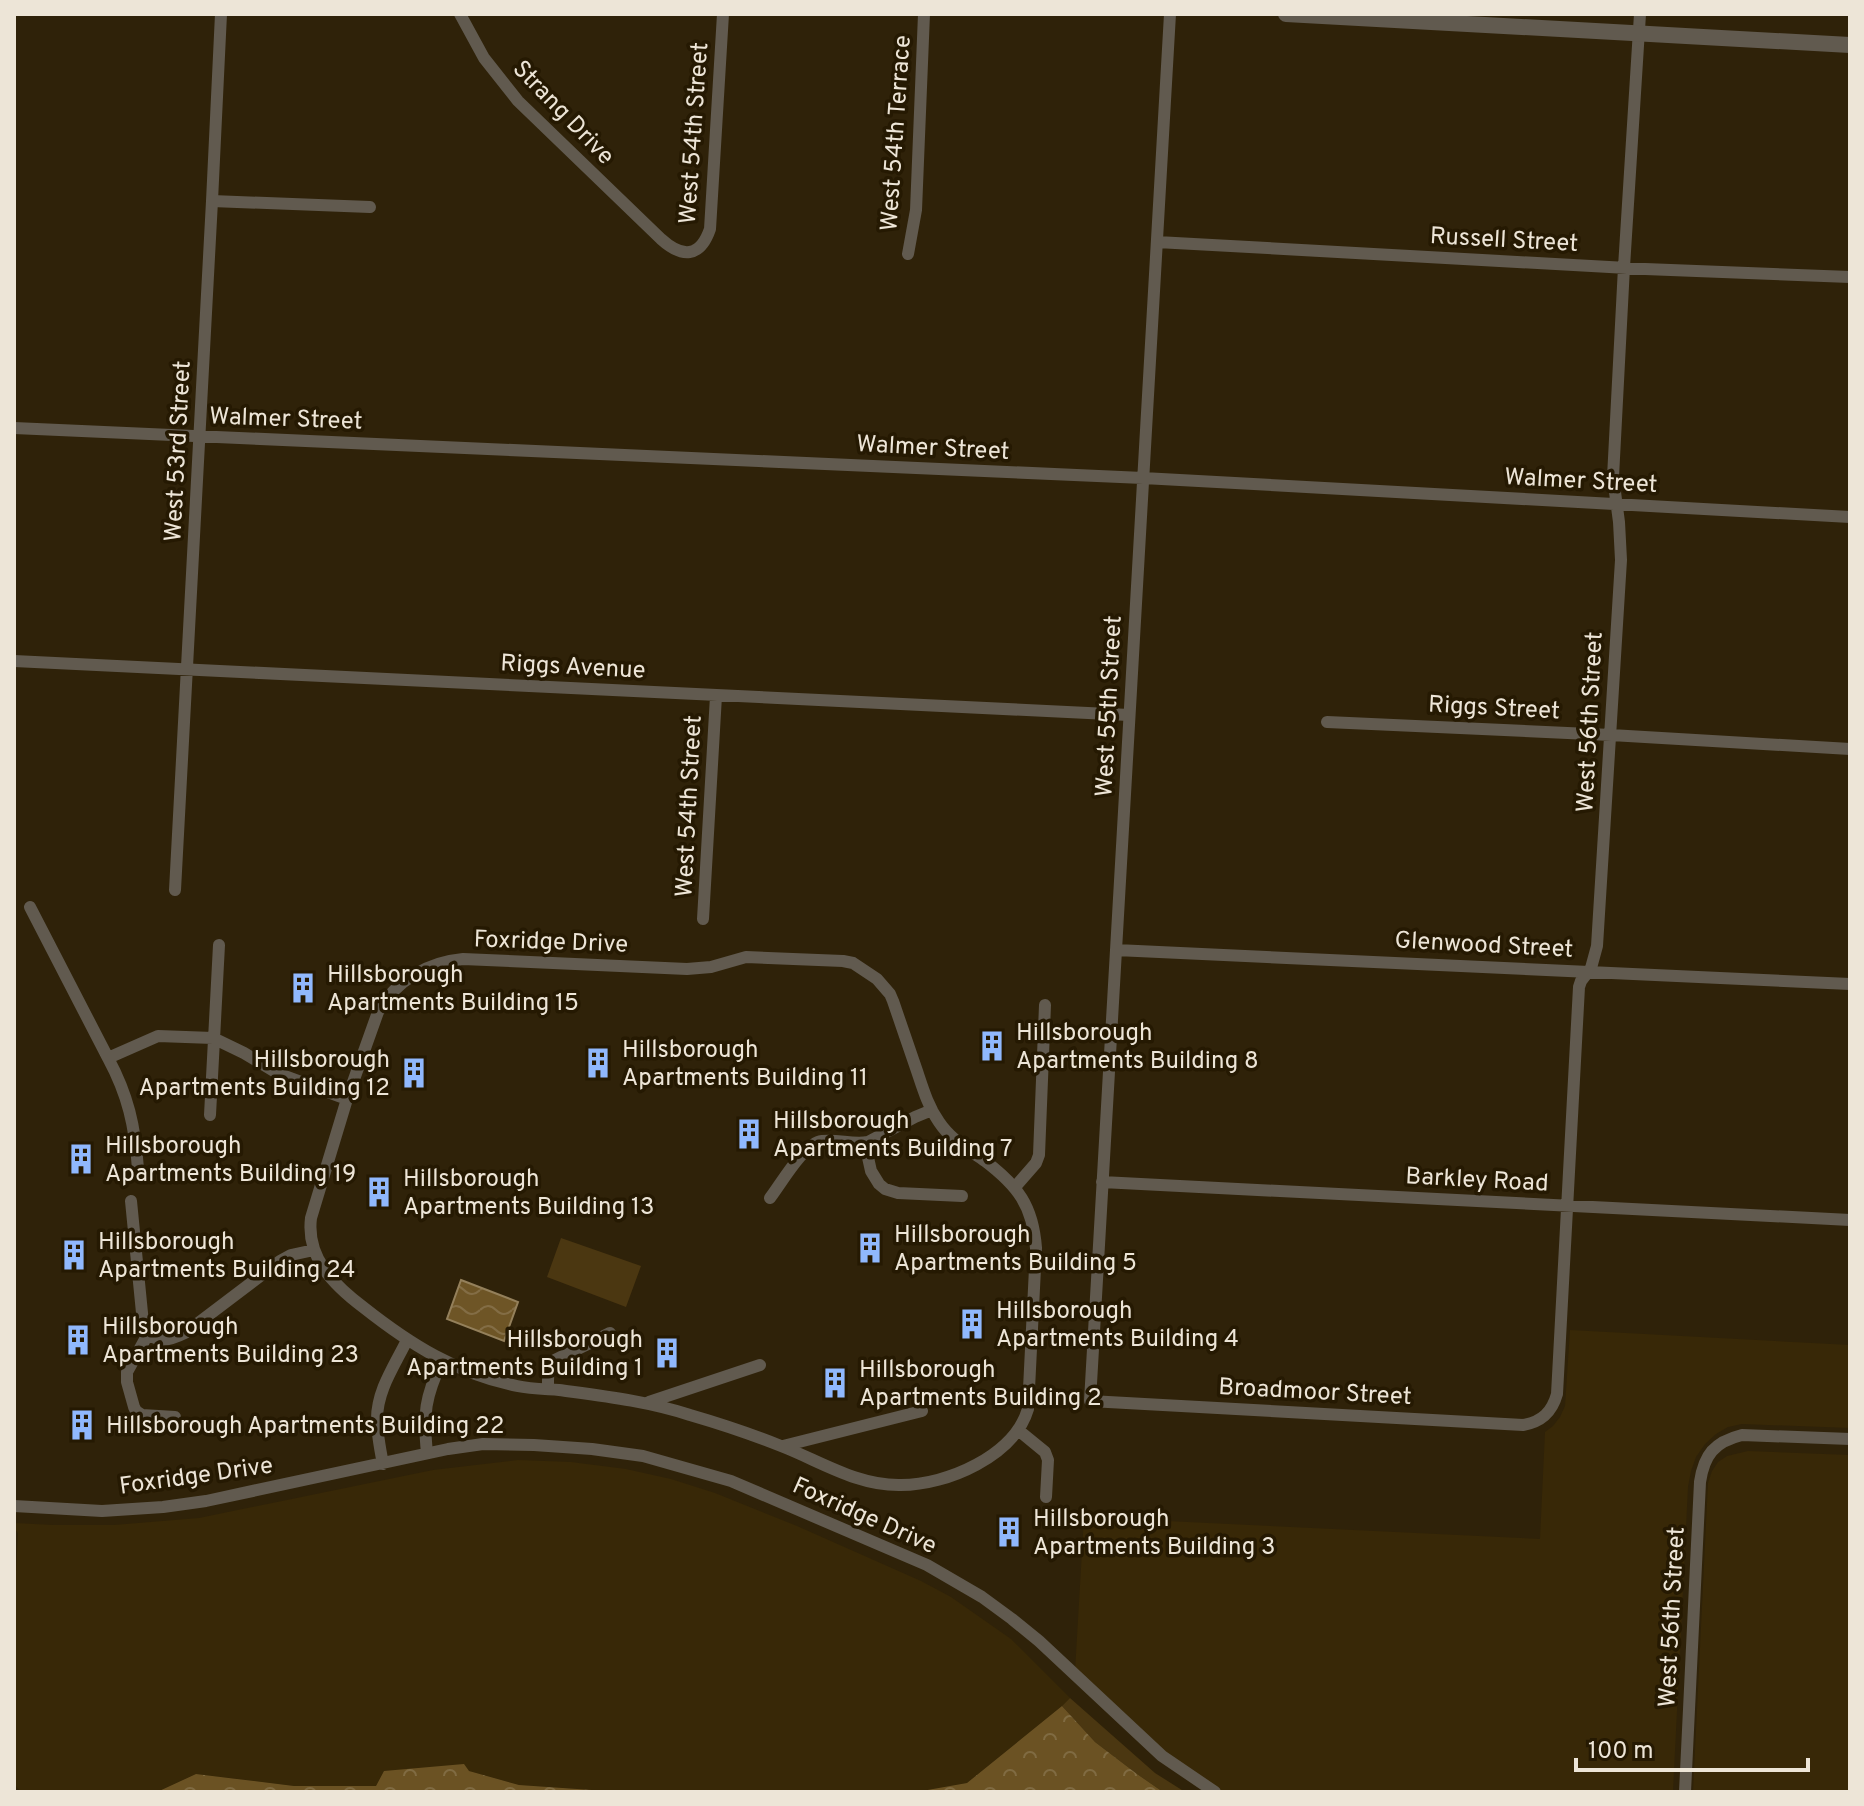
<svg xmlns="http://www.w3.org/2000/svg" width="1864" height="1806" font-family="Overpass,sans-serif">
  <defs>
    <pattern id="forest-crowns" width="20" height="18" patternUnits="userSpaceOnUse" patternTransform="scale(2)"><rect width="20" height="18" fill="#6b5223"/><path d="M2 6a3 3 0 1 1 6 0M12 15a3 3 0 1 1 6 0" fill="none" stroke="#806b42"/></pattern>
    <pattern id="water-waves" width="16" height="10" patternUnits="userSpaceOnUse" patternTransform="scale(2)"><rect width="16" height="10" fill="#6e5526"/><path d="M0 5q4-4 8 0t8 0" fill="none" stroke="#836d45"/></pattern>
  </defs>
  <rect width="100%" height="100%" fill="#2f2209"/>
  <path fill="#382807" d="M1570 1330 1850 1345V1428L1742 1424 1728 1427 1716 1434 1705 1444 1696 1457 1691 1471 1688 1487 1673 1792H1224L1172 1759 1075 1671 1084 1517 1540 1539 1545 1432 1553 1426 1560 1417 1565 1406Z
    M1748 1451 1850 1455V1792H1693L1708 1483 1712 1471 1718 1462 1727 1456Z
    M518 1460 571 1462 626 1469 671 1479 715 1493 797 1526 921 1581 951 1597 1011 1639 1070 1698 1062 1706 967 1783 916 1792H621L519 1785 469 1771H384L376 1786H294L196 1774 157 1792H21L14 1784V1610L18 1533 14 1528 15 1523 53 1525H114L199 1518 433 1470Z"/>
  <path fill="#4b3711" d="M561 1238 641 1266 626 1307 547 1277Z
    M1070 1698 1155 1773 1185 1792H1163L1137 1774 1095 1742 1062 1706Z"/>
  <path fill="url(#forest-crowns)" d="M1062 1706 1095 1742 1137 1774 1163 1792H916L967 1783Z
    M464 1764 469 1771 519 1785 621 1792H157L196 1774 294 1786H376L384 1771Z"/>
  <path fill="url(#water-waves)" stroke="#94805b" stroke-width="2" d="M461 1280 518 1302 504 1341 447 1319Z"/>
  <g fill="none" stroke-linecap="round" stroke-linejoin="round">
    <path stroke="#615a4f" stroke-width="12" d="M460 14 484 58 518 101 661 239C682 258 700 258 710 229L723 14
      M1170 14 1090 1401 1523 1425C1542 1422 1552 1412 1557 1394L1579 987 1581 981 1591 968 1597 946 1621 560 1619 522 1613 477 1624 267 1640 14
      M212 201 370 207
      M1157 242 1645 269 1850 277
      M908 254 916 210 924 14
      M14 428 1143 478 1850 517
      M14 661 1129 715
      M1327 722 1611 735 1850 749
      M175 890 212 201 221 14
      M30 907 108 1058 158 1036 213 1038 244 1053 279 1074 347 1099
      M703 919 716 696
      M1116 950 1850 984
      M746 957 843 961 853 963 877 979 890 994 893 1001C901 1024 909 1048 917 1071 923 1089 928 1106 939 1122 951 1140 968 1149 985 1161 1018 1186 1033 1206 1036 1248L1028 1409C1014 1456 947 1485 901 1485 857 1486 820 1461 781 1446 751 1434 721 1424 690 1415 647 1401 603 1396 559 1390 545 1389 531 1389 517 1386 456 1373 411 1345 363 1307 334 1285 306 1258 311 1218L347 1099 378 1012C395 981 428 962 463 959L687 969 711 967Z
      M108 1058C128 1095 135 1126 138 1169
      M210 1115 219 945
      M865 1144 871 1171 879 1184 885 1189 898 1193 962 1196
      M1102 1182 1850 1220
      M1015 1187 1036 1163 1039 1155 1045 1005
      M770 1198C781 1184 804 1143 822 1141 838 1139 853 1145 868 1142L915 1117 932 1110
      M131 1201 143 1323C152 1345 167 1342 185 1333L280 1261 291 1255 314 1250
      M148 1334 127 1372V1382L134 1407 136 1411 142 1415 175 1417
      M548 1389C548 1378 547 1368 555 1360L610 1333
      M649 1402 760 1365
      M1018 1430 1045 1452 1048 1460 1046 1497
      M783 1446 922 1411
      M427 1453C423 1414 425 1397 442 1361
      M383 1464C380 1449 377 1434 377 1419 377 1390 395 1365 407 1340
      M14 1506 102 1511 163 1507 206 1501 448 1449 483 1444 534 1445 592 1449 643 1456 731 1481 927 1565 982 1597 1012 1619 1039 1641 1162 1756 1215 1792
      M1685 1792 1700 1482C1704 1455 1714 1442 1742 1435L1850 1439"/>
    <path stroke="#615a4f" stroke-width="16" d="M1286 14 1850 45"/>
  </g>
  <defs>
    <g id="building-bare" transform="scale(2.4)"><path d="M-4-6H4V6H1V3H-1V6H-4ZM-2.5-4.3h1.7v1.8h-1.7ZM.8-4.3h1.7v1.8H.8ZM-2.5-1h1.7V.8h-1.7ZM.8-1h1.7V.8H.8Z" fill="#90b8fd" stroke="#251902" stroke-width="2.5" paint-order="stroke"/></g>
  </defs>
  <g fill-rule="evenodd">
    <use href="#building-bare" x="303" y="988"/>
    <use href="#building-bare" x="992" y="1046"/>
    <use href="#building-bare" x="598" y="1063"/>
    <use href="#building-bare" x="414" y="1073"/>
    <use href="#building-bare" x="749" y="1134"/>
    <use href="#building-bare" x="81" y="1159"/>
    <use href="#building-bare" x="379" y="1192"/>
    <use href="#building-bare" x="870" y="1248"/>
    <use href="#building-bare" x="74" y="1255"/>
    <use href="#building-bare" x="972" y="1324"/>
    <use href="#building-bare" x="78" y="1340"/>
    <use href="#building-bare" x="667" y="1353"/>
    <use href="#building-bare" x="835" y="1383"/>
    <use href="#building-bare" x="82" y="1425"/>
    <use href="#building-bare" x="1009" y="1532"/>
  </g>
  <g text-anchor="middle" stroke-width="7" stroke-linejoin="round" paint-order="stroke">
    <g font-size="24" fill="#ede5d7" stroke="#251902">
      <text transform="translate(564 112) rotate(46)" y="8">Strang Drive</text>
      <text transform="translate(693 133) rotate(-86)" y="8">West 54th Street</text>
      <text transform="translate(895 133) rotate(-86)" y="8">West 54th Terrace</text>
      <text transform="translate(1504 239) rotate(3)" y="8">Russell Street</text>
      <text transform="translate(286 418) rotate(2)" y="8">Walmer Street</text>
      <text transform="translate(933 447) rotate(3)" y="8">Walmer Street</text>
      <text transform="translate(177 451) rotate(-87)" y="8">West 53rd Street</text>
      <text transform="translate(1581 480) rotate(3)" y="8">Walmer Street</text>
      <text transform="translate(573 666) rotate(3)" y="8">Riggs Avenue</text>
      <text transform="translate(1108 706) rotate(-87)" y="8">West 55th Street</text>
      <text transform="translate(1494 707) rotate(3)" y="8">Riggs Street</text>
      <text transform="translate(1589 722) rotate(-87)" y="8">West 56th Street</text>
      <text transform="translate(688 806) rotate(-87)" y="8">West 54th Street</text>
      <text transform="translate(551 941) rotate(2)" y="8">Foxridge Drive</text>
      <text transform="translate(1484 944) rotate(3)" y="8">Glenwood Street</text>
      <text transform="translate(1477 1179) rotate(3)" y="8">Barkley Road</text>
      <text transform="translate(1315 1391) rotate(3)" y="8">Broadmoor Street</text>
      <text transform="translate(196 1475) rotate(-8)" y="8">Foxridge Drive</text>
      <text transform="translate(865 1515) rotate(24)" y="8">Foxridge Drive</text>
      <text transform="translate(1671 1617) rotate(-87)" y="8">West 56th Street</text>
    </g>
    <g font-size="24" fill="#ede5d7" stroke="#251902" text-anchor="start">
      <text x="327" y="982">Hillsborough<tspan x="327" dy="28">Apartments Building 15</tspan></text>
      <text x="1016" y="1040">Hillsborough<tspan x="1016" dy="28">Apartments Building 8</tspan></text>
      <text x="622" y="1057">Hillsborough<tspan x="622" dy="28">Apartments Building 11</tspan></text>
      <text x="390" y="1067" text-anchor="end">Hillsborough<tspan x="390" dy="28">Apartments Building 12</tspan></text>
      <text x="773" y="1128">Hillsborough<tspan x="773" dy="28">Apartments Building 7</tspan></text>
      <text x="105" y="1153">Hillsborough<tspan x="105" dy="28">Apartments Building 19</tspan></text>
      <text x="403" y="1186">Hillsborough<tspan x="403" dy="28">Apartments Building 13</tspan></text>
      <text x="894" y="1242">Hillsborough<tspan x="894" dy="28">Apartments Building 5</tspan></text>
      <text x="98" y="1249">Hillsborough<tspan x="98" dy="28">Apartments Building 24</tspan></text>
      <text x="996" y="1318">Hillsborough<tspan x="996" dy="28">Apartments Building 4</tspan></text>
      <text x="102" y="1334">Hillsborough<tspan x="102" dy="28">Apartments Building 23</tspan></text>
      <text x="643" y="1347" text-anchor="end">Hillsborough<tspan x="643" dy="28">Apartments Building 1</tspan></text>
      <text x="859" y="1377">Hillsborough<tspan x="859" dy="28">Apartments Building 2</tspan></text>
      <text x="106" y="1433">Hillsborough Apartments Building 22</text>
      <text x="1033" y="1526">Hillsborough<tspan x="1033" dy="28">Apartments Building 3</tspan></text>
    </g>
  </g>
  <rect width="1864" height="1806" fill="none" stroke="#ede5d7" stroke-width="32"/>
  <path d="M1576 1758v12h232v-12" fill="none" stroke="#ede5d7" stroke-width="4"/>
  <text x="1588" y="1758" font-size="24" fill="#ede5d7" stroke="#251902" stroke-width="6" paint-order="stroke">100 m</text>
</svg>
